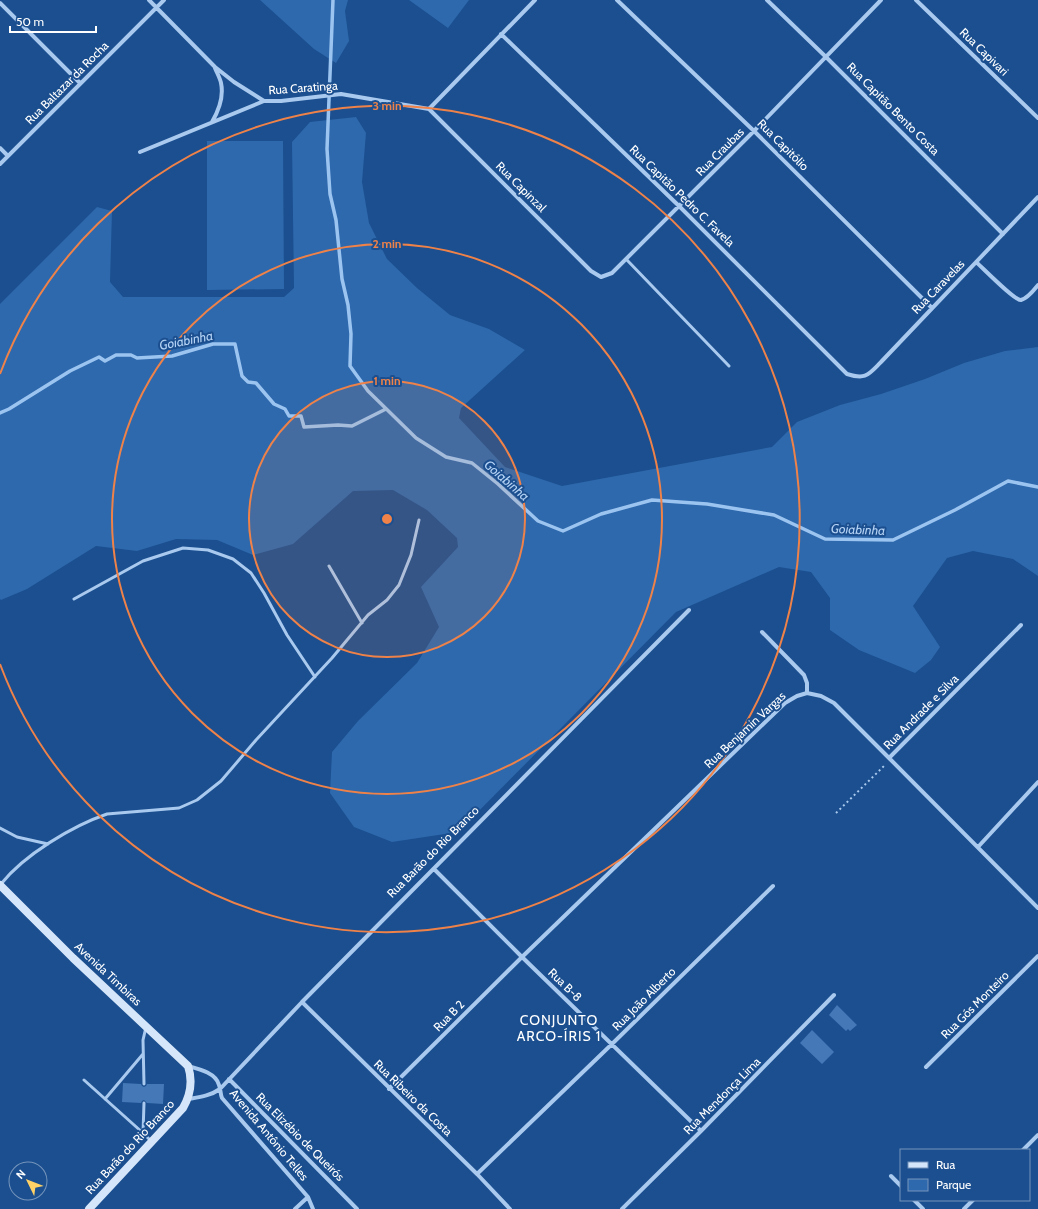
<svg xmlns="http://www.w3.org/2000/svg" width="1038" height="1209" font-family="Cabin,sans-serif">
  <rect width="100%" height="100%" fill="#1b4f8f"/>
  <path fill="#2e69ad" d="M260 0H348L345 11 349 41 336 63 314 49Z
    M409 0H469L448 28Z
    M356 117 366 133 362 182 369 223 387 259 417 288 450 315 489 329 525 350 461 408 459 418 505 467 562 486 772 447 797 422 840 405 881 394 925 379 964 363 1005 351 1038 347V576L1013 559 973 551 947 558 913 606 940 647 931 660 915 673 859 650 830 630V598L811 572 779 567 676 612 458 832 392 842 354 827 330 793 332 752 358 721 417 663 439 627 421 587 458 547 457 538 427 510 393 490 353 491 293 544 253 555 217 540 176 539 137 551 96 546 27 589 1 600 0 599V304L97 207 112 211 110 282 123 297H284L294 288 292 142 310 122Z
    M207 141H283L284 289 207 290Z"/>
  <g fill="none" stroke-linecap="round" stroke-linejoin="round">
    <path stroke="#9cc4f0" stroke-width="3.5" d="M333 0 327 149 330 194 336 220 342 279 348 305 351 334 350 366 368 391 416 438 446 457 472 463 498 484 538 521 563 531 601 514 652 500 707 504 774 515 825 539 893 540 955 510 1008 481 1038 487
      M0 413 9 409 70 371 99 357 105 361 116 355H131L137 358 172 356 213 344H235L242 376 248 382 256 383 274 404 285 409 289 416H301L304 427 338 425 352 426 386 409"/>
  </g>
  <path fill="#4478b7" d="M837 1005 857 1025 850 1031 848 1029 846 1031 829 1015Z
    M812 1030 834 1052 822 1064 800 1043Z
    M123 1083 141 1084 142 1086 144 1087 146 1086 147 1084H164L163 1104 147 1103 144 1100 142 1101 141 1103 122 1102Z"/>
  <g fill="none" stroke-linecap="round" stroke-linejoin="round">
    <path stroke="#a9c9ee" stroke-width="2" stroke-dasharray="2 3" stroke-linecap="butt" d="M836 813 886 764"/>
    <path stroke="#a9c9ee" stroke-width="3" d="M626 259 729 366
      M329 566 362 623
      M74 599 143 561 183 548 208 550 233 559 251 573 264 593 287 635 315 677
      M0 828 17 837 48 844
      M1 884C24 855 72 826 107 814L179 808 197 800 221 781 256 740 332 658 368 615 387 600 399 585 411 555 419 520
      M84 1080 143 1133
      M144 1084 143 1040 146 1027
      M105 1099 143 1054
      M144 1103 143 1133 151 1141"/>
    <path stroke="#a9c9ee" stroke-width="4" d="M149 0 215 67 234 82 264 101H281L341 94 429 109
      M617 0 754 131 932 308
      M767 0 826 57 1003 234
      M916 0 1038 118
      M0 3 80 83
      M501 34 679 206 847 374C866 380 868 375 881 362L1038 197
      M429 109 591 271 601 277 612 273 754 131 881 0
      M429 109 535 0
      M212 122C219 110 224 97 221 83 220 78 217 73 215 68
      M0 148 8 156
      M140 152 264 101
      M0 164 164 0
      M976 262C983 268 1015 301 1021 300 1028 298 1034 290 1038 285
      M762 632 804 675 807 683V693
      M889 758 1021 625
      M978 847 1038 782
      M434 869 522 957 701 1131
      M302 1002 477 1174 510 1209
      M188 1066C199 1069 216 1073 219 1085 221 1090 220 1093 222 1098L308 1197 313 1209
      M926 1067 1038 956
      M229 1079 357 1209
      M389 1089 522 957 785 703 797 696 807 693 821 696 834 703 889 758 1038 908
      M188 1099C200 1097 210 1096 220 1089L302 1002 689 610
      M1023 1150 1038 1135
      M477 1174 612 1044 773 886
      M891 1176 901 1186
      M914 1200 923 1209
      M295 1209 308 1197
      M622 1209 701 1131 834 995
      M964 1209 973 1200"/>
    <path stroke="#d6e6fa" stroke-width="8" d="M0 885 73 958 188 1066C193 1081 191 1094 183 1108L89 1209"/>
  </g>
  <circle cx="387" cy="519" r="138" fill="#ee8249" fill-opacity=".12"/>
  <g fill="none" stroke="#ee8249" stroke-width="2">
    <circle cx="387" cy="519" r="138"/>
    <circle cx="387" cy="519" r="275"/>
    <path d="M0 374A413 413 0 1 1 0 664"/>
  </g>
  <g text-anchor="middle" stroke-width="4" stroke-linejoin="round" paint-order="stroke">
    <g font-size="12" fill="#fff" stroke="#1b4f8f">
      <text transform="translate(984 52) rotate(44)" y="4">Rua Capivari</text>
      <text transform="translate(67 83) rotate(-45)" y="4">Rua Baltazar da Rocha</text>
      <text transform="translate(303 88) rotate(-4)" y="4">Rua Caratinga</text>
      <text transform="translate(893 109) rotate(45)" y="4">Rua Capitão Bento Costa</text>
      <text transform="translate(783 145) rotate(45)" y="4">Rua Capitólio</text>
      <text transform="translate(720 152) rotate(-45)" y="4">Rua Craubas</text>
      <text transform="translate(521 187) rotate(45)" y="4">Rua Capinzal</text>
      <text transform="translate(682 196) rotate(44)" y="4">Rua Capitão Pedro C. Favela</text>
      <text transform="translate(938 287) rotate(-46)" y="4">Rua Caravelas</text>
      <text transform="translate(921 712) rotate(-45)" y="4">Rua Andrade e Silva</text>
      <text transform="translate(745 730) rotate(-43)" y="4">Rua Benjamin Vargas</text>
      <text transform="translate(433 852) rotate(-45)" y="4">Rua Barão do Rio Branco</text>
      <text transform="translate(108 974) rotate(43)" y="4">Avenida Timbiras</text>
      <text transform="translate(565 985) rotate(44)" y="4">Rua B-8</text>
      <text transform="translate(644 999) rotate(-45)" y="4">Rua João Alberto</text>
      <text transform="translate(975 1005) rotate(-45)" y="4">Rua Gós Monteiro</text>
      <text transform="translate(449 1016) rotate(-45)" y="4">Rua B 2</text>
      <text transform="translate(722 1096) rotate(-45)" y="4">Rua Mendonça Lima</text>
      <text transform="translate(413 1098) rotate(44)" y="4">Rua Ribeiro da Costa</text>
      <text transform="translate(269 1135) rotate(50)" y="4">Avenida Antônio Telles</text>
      <text transform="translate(300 1137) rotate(45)" y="4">Rua Elizébio de Queirós</text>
      <text transform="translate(130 1147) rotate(-47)" y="4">Rua Barão do Rio Branco</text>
    </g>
    <g font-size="13" font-style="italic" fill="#b5d3f5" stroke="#1b4f8f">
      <text transform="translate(186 340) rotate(-11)" y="5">Goiabinha</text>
      <text transform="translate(507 480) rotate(41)" y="5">Goiabinha</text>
      <text transform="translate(858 529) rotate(2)" y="5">Goiabinha</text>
    </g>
    <g font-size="14" letter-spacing="1" fill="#fff" stroke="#1b4f8f">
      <text x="559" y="1025">CONJUNTO<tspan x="559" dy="16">ARCO-ÍRIS 1</tspan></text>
    </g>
  </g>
  <circle cx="387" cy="519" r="6" fill="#ee8249" stroke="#1b4f8f" stroke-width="2"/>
  <g font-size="12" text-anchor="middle" font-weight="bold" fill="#ee8249" stroke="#1b4f8f" stroke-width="4" stroke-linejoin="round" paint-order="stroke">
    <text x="387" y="110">3 min</text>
    <text x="387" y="248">2 min</text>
    <text x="387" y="385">1 min</text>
  </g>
  <rect x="900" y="1149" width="130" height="52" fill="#1b4f8f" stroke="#7695bc"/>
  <rect x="908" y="1162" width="20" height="6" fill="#d6e6fa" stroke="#7695bc"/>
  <text x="936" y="1169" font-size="12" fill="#ffffff">Rua</text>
  <rect x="908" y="1179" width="20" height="12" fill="#2e69ad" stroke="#7695bc"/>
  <text x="936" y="1189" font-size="12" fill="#ffffff">Parque</text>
  <g transform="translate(28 1181) rotate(313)"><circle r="19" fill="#1b4f8f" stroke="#7695bc"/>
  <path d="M0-3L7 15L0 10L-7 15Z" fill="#ffd166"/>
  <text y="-6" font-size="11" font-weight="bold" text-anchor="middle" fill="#ffffff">N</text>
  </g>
  <path d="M10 26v6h86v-6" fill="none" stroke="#ffffff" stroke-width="2"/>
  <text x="16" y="26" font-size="12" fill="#ffffff" stroke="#1b4f8f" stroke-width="3" paint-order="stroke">50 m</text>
</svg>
